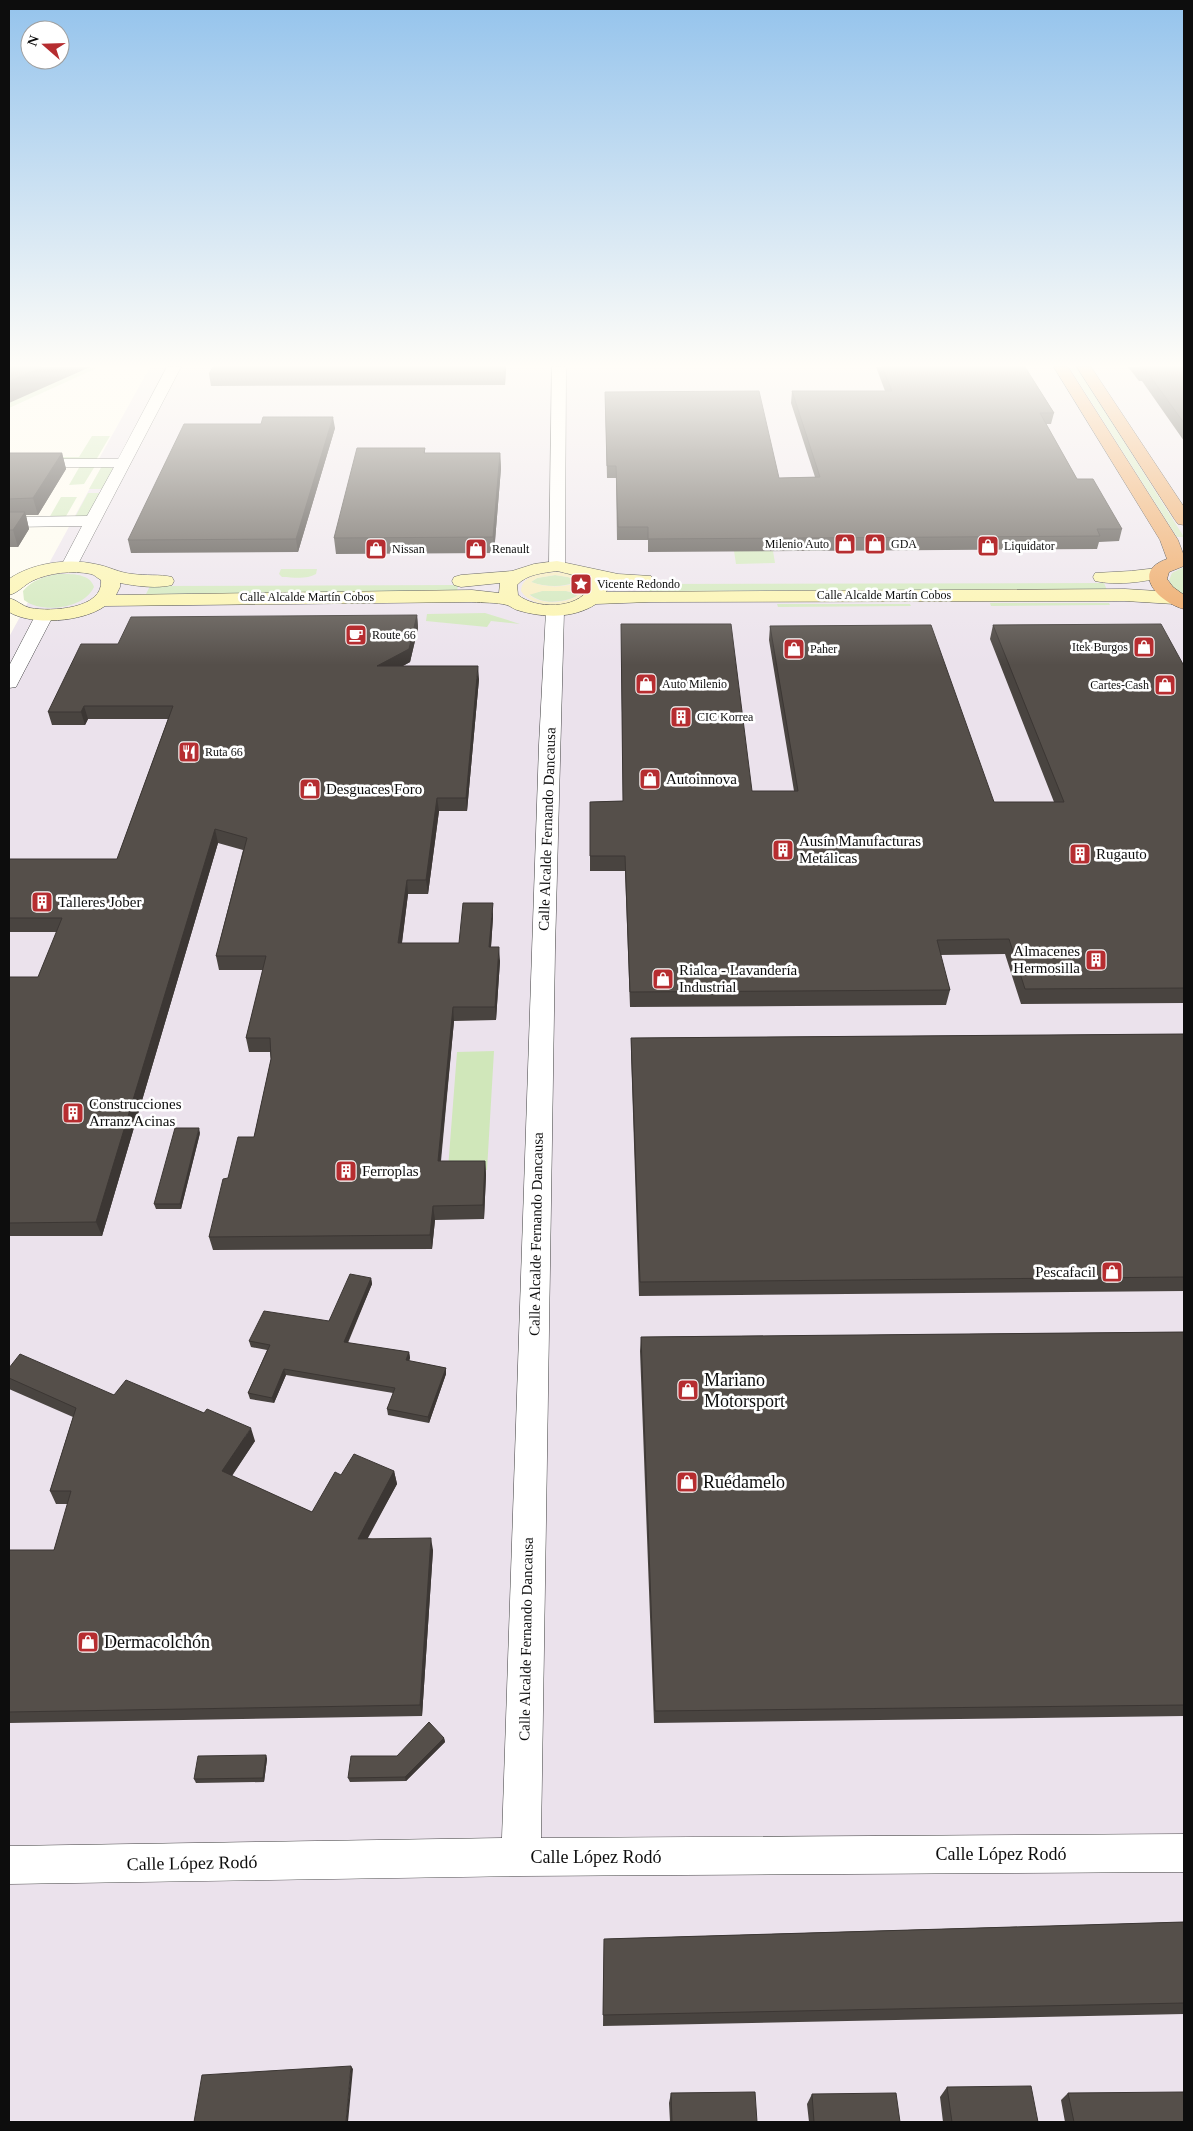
<svg xmlns="http://www.w3.org/2000/svg" width="1193" height="2131" font-family="Georgia,serif">
  <rect width="100%" height="100%" fill="#fefbef"/>
  <path fill="#ebe2ec" d="M150 367H1184V2122H9V637L102 466H95Z"/>
  <path fill="#d0e7ba" d="M28 367H99L9 408V375Z
    M1069 367H1077L1184 537H1177Z
    M92 436H110L96 460H39L35 457H79Z
    M80 466H95L84 484 69 485Z
    M102 466 113 468 103 489H89Z
    M88 493H101L88 515 74 519Z
    M61 497H77L65 518H49Z
    M734 551H773L775 563 736 564Z
    M1184 567V595L1174 589 1169 580 1172 573Z
    M281 569H317L316 574C306 580 293 577 282 577L279 574Z
    M59 574C71 574 90 573 94 587 84 609 42 614 24 600L23 591C32 580 45 576 59 574Z
    M555 575 568 577 578 581C564 588 545 587 531 582L537 578Z
    M1104 583 1107 590 650 591V584Z
    M458 585 457 592 146 594 150 586Z
    M542 591H566L576 593 577 596C562 603 542 605 529 594Z
    M990 603H1109L1110 605 991 606Z
    M777 604H910L911 606 778 607Z
    M485 613 520 624 491 621 487 627 426 621 427 614Z
    M494 1051 487 1170 448 1169 457 1052Z"/>
  <path fill="#f7ecbd" fill-rule="evenodd" d="M556 572C567 573 590 576 588 591 584 594 580 599 576 601 559 608 531 607 521 591 522 574 543 573 556 572ZM555 575 568 577 577 581C565 589 544 587 531 582L537 578ZM542 591H566L576 593 577 596C563 604 542 605 529 595Z"/>
  <g fill="none" stroke-linecap="round" stroke-linejoin="round">
    <g stroke="#404040" stroke-width="1">
      <path id="street" d="M167 367H181L77 566 75 570H63L61 566 82 526 9 527V517L87 516 114 467H9V459H118Z
        M552 367H566L565 566 563 570H551L549 566Z
        M555 606 561 607 564 611 555 949 541 1838 1184 1834V1872L521 1876 9 1884V1846L502 1838 539 745 546 611 549 607Z
        M44 611 50 612 53 616 18 683 16 687 9 688V666L35 616 38 612Z"/>
    </g>
    <g stroke="#2f2f2f" stroke-width="1">
      <path id="secondary" d="M557 561 618 574 651 576 653 580 651 584C636 588 620 586 605 583L608 588 606 592 1125 589 1174 592 1181 594 1183 598 1181 602 1174 604 1125 601 650 602 596 604C573 619 543 618 517 610 514 609 510 606 507 605 496 602 483 603 472 602L105 606C83 622 32 626 9 612V598C17 600 22 606 30 608 51 612 104 609 101 580 97 578 95 575 91 574 73 570 48 573 32 581 24 585 18 593 9 595V579C32 563 68 558 95 564 108 566 119 573 133 574 146 576 159 574 172 577L174 581 172 585C156 589 136 586 120 583V587L116 595 472 590 499 593 500 583 461 587 454 585 452 581 454 577 461 575 512 571 534 564ZM557 571C569 574 584 576 589 588 577 610 535 609 518 595L517 585C527 574 543 573 557 571Z
        M1158 568 1164 569 1167 573 1164 577C1143 582 1117 586 1095 581L1093 577 1095 573 1131 571Z"/>
    </g>
    <g stroke="#1e1e1e" stroke-width="1">
      <path id="highway" d="M1054 367H1068L1178 540 1184 556V566L1169 572 1167 579 1173 587 1184 595V609C1160 603 1129 572 1167 559L1160 540Z
        M1077 367H1091L1184 507V525L1178 524 1175 520Z"/>
    </g>
    <use href="#street" fill="#fff" fill-rule="evenodd"/>
    <use href="#secondary" fill="#fbf4ad" fill-rule="evenodd"/>
    <use href="#highway" fill="#eca35e" fill-rule="evenodd"/>
  </g>
  <path fill="#494440" d="M506 367 505 385 211 386 209 374Z
    M876 367H1025L1054 413 1051 424H1046L1077 479 1122 529 1119 541 1099 542 1097 549 648 552V540H617L616 478H607L605 392 779 478 815 477 791 403 792 391H885Z
    M1128 367H1184V441L1142 381H1139Z
    M261 424 335 428 298 552 131 553 128 540Z
    M425 448V453H500L501 468 494 553 336 554 334 538Z
    M9 453H62L66 469 38 515H26L29 529 18 547H9Z
    M417 615 418 628 410 662 403 666 479 679 467 811H439L428 894H408L402 943H459L493 917 491 947 500 961 496 1020 454 1021 441 1161H485L486 1175 484 1219 435 1220 432 1249 213 1250 209 1237 228 1178 254 1137 271 1059 270 1052H249L246 1038 263 970H219L216 956 243 850 218 843 102 1236H9V977H38L57 932H9V859H117L168 719H88L85 725H52L48 712 118 644Z
    M621 624 752 791H794L769 640 770 626 994 802H1054L990 639 993 625 1184 666V1003L1021 1004 1005 954 940 955 950 990 946 1005 630 1007 625 871H590V802L623 801Z
    M1184 1034V1291L639 1296 631 1053V1038Z
    M200 1133 181 1209H156L154 1204Z
    M371 1278 372 1284 348 1343 409 1352 410 1358 409 1361 446 1368V1374L429 1423 388 1415 387 1409 393 1393 286 1375 274 1403 250 1399 248 1393 267 1350 251 1347 249 1341 329 1321Z
    M1184 1332V1716L654 1723 640 1351 641 1337Z
    M9 1368 114 1395 255 1441 232 1476 312 1512 341 1475 394 1471 397 1484 367 1538 433 1550 422 1716 9 1723V1550H54L68 1504H56L50 1491 73 1417 9 1389Z
    M444 1738 445 1742 406 1781 350 1782 348 1778Z
    M266 1755 267 1759 264 1782 196 1783 194 1779Z
    M1184 1922V2014L603 2026 604 1939Z
    M947 2087 1038 2122H943L940 2097Z
    M671 2093 757 2122H670L669 2103Z
    M1068 2093 1184 2122H1065L1061 2100Z
    M812 2094 900 2122H809L807 2104Z"/>
  <path fill="#3c3734" d="M42 367H90L9 403V381Z
    M505 367H506L505 385 504 373Z
    M333 417 335 428 298 552 296 539Z
    M62 453 66 469 38 515 33 498Z
    M500 453 501 468 494 553 493 537Z
    M25 512 29 529 18 547 13 530Z
    M417 615 418 628 410 662 378 679 377 666Z
    M478 666 479 679 467 811 466 798Z
    M84 706 88 719 85 725 81 712Z
    M437 798 439 811 428 894 426 880Z
    M215 829 218 843 102 1236 96 1222Z
    M407 880 408 894 400 957 398 943Z
    M493 903V917L490 961 489 947Z
    M499 947 500 961 496 1020 495 1007Z
    M453 1007 454 1021 439 1175 438 1161Z
    M199 1128 200 1133 181 1209 180 1204Z
    M485 1161 486 1175 484 1219 483 1205Z
    M433 1206 435 1220 432 1249 430 1235Z
    M371 1278 372 1284 345 1348 344 1342Z
    M409 1352 410 1358 407 1366 406 1360Z
    M446 1368V1374L429 1423 428 1417Z
    M284 1369 286 1375 274 1403 272 1398Z
    M251 1428 255 1441 226 1484 222 1471Z
    M394 1471 397 1484 361 1551 358 1539Z
    M431 1538 433 1550 422 1716 420 1705Z
    M444 1738 445 1742 406 1781 405 1777Z
    M266 1755 267 1759 264 1782 263 1778Z
    M351 2066 353 2069 348 2122H346Z"/>
  <path fill="#554f4a" stroke="#3c3734" d="M9 367H42L9 381Z
    M213 367H505L504 373 209 374Z
    M882 367H1025L1054 413H1040L1077 479H1093L1122 529H1097L1100 536 648 539V527H618L616 466H607L605 392 759 391 779 478 820 477 792 391H892Z
    M1140 367H1184V423L1145 369H1142Z
    M263 417H333L296 539 128 540 184 424H261Z
    M357 448H425L424 453H500L493 537 334 538Z
    M9 453H62L33 498 9 499Z
    M9 512H25L13 530H9Z
    M417 615 409 649 377 666H478L466 798H437L426 880H407L398 943H459L463 903H493L489 947H499L495 1007H453L438 1161H485L483 1205 433 1206 430 1235 209 1237 223 1179 228 1178 238 1137H254L271 1059 270 1038H246L266 956H216L247 838 215 829 96 1222 9 1223V977H38L62 918H9V859H117L173 706H84L81 712H48L81 644H118L131 617Z
    M621 624H731L752 791H798L770 626 931 625 994 802H1064L993 625 1161 624 1184 666V988L1025 989 1009 939 937 940 950 990 630 992 625 856H590V802L623 801Z
    M1184 1034V1277L640 1282 631 1038Z
    M175 1128H199L180 1204H154Z
    M350 1274 371 1278 344 1342 409 1352 406 1360 446 1368 428 1417 387 1409 395 1388 284 1369 272 1398 248 1393 270 1345 249 1341 264 1311 329 1321Z
    M1184 1332V1705L655 1711 641 1337Z
    M20 1354 114 1395 126 1380 204 1413 207 1409 251 1428 222 1471 312 1512 335 1472 341 1475 354 1454 394 1471 358 1539 431 1538 420 1705 9 1712V1550H54L71 1491H50L76 1408 9 1378V1368Z
    M429 1722 444 1738 405 1777 348 1778 351 1756H397Z
    M266 1755 263 1778 194 1779 198 1756Z
    M1184 1922V2003L603 2015 604 1939Z
    M351 2066 346 2122H194L202 2075Z
    M1031 2086 1038 2122H952L947 2087Z
    M755 2092 757 2122H672L671 2093Z
    M1184 2092V2122H1074L1068 2093Z
    M896 2093 900 2122H814L812 2094Z"/>
  <linearGradient id="sky" x2="0" y2="1"><stop stop-color="#94c3ec"/><stop offset="0.55" stop-color="#fffdf8"/><stop offset="1" stop-color="#fffdf8" stop-opacity="0"/></linearGradient>
  <rect width="1193" height="665" fill="url(#sky)"/>
  <defs>
    <g id="shop-square" transform="scale(1.125)"><rect x="-9" y="-9" width="18" height="18" rx="4" fill="#b62d30" stroke="#fff"/><path d="M-5-2.5h2.3a2.7 3.5 0 0 1 5.4 0H5L5.5 6h-11ZM-1.5-2.5h3a1.5 2.3 0 0 0-3 0Z" fill="#fff"/></g>
    <g id="sight-square" transform="scale(1.125)"><rect x="-9" y="-9" width="18" height="18" rx="4" fill="#b62d30" stroke="#fff"/><path d="M0-6L1.8-2.2L6-1.7L2.9 1.2L3.7 5.4L0 3.3L-3.7 5.4L-2.9 1.2L-6-1.7L-1.8-2.2Z" fill="#fff"/></g>
    <g id="cafe-square" transform="scale(1.125)"><rect x="-9" y="-9" width="18" height="18" rx="4" fill="#b62d30" stroke="#fff"/><path d="M-5.5-4.5H6V0H3Q3 3.5 0 3.5H-2.5Q-5.5 3.5-5.5 0ZM3-3.2v2h1.7v-2ZM-6 4.5H4V6H-6Z" fill="#fff"/></g>
    <g id="building-square" transform="scale(1.125)"><rect x="-9" y="-9" width="18" height="18" rx="4" fill="#b62d30" stroke="#fff"/><path d="M-4-6H4V6H1V3H-1V6H-4ZM-2.5-4.3h1.7v1.8h-1.7ZM.8-4.3h1.7v1.8H.8ZM-2.5-1h1.7V.8h-1.7ZM.8-1h1.7V.8H.8Z" fill="#fff"/></g>
    <g id="restaurant-square" transform="scale(1.125)"><rect x="-9" y="-9" width="18" height="18" rx="4" fill="#b62d30" stroke="#fff"/><path d="M-5-6h1v4h1v-4h1v4h1v-4h1v5L-1.5 .5V6h-2V.5L-5-1ZM5-6V6H3V1.5H1.5Q1.5-4 5-6Z" fill="#fff"/></g>
  </defs>
  <g fill-rule="evenodd">
    <use href="#shop-square" x="845" y="544"/>
    <use href="#shop-square" x="875" y="544"/>
    <use href="#shop-square" x="988" y="546"/>
    <use href="#shop-square" x="376" y="549"/>
    <use href="#shop-square" x="476" y="549"/>
    <use href="#sight-square" x="581" y="584"/>
    <use href="#cafe-square" x="356" y="635"/>
    <use href="#shop-square" x="1144" y="647"/>
    <use href="#shop-square" x="794" y="649"/>
    <use href="#shop-square" x="646" y="684"/>
    <use href="#shop-square" x="1165" y="685"/>
    <use href="#building-square" x="681" y="717"/>
    <use href="#restaurant-square" x="189" y="752"/>
    <use href="#shop-square" x="650" y="779"/>
    <use href="#shop-square" x="310" y="789"/>
    <use href="#building-square" x="783" y="850"/>
    <use href="#building-square" x="1080" y="854"/>
    <use href="#building-square" x="42" y="902"/>
    <use href="#building-square" x="1096" y="960"/>
    <use href="#shop-square" x="663" y="979"/>
    <use href="#building-square" x="73" y="1113"/>
    <use href="#building-square" x="346" y="1171"/>
    <use href="#shop-square" x="1112" y="1272"/>
    <use href="#shop-square" x="688" y="1390"/>
    <use href="#shop-square" x="687" y="1482"/>
    <use href="#shop-square" x="88" y="1642"/>
  </g>
  <g text-anchor="middle" stroke-width="5" stroke-linejoin="round" paint-order="stroke">
    <g font-size="12" fill="#0d0d0d" stroke="#fff" text-anchor="start">
      <text x="829" y="548" text-anchor="end">Milenio Auto</text>
      <text x="891" y="548">GDA</text>
      <text x="1004" y="550">Liquidator</text>
      <text x="392" y="553">Nissan</text>
      <text x="492" y="553">Renault</text>
      <text x="597" y="588">Vicente Redondo</text>
      <text x="372" y="639">Route 66</text>
      <text x="1128" y="651" text-anchor="end">Itek Burgos</text>
      <text x="810" y="653">Paher</text>
      <text x="662" y="688">Auto Milenio</text>
      <text x="1149" y="689" text-anchor="end">Cartes-Cash</text>
      <text x="697" y="721">CIC Korrea</text>
      <text x="205" y="756">Ruta 66</text>
    </g>
    <g font-size="12" fill="#0d0d0d" stroke="#fff">
      <text x="884" y="599">Calle Alcalde Martín Cobos</text>
      <text x="307" y="601">Calle Alcalde Martín Cobos</text>
    </g>
    <g font-size="15" fill="#0d0d0d" stroke="#fff" text-anchor="start">
      <text x="666" y="784">Autoinnova</text>
      <text x="326" y="794">Desguaces Foro</text>
      <text x="799" y="846">Ausín Manufacturas<tspan x="799" dy="17">Metálicas</tspan></text>
      <text x="1096" y="859">Rugauto</text>
      <text x="58" y="907">Talleres Jober</text>
      <text x="1080" y="956" text-anchor="end">Almacenes<tspan x="1080" dy="17">Hermosilla</tspan></text>
      <text x="679" y="975">Rialca - Lavandería<tspan x="679" dy="17">Industrial</tspan></text>
      <text x="89" y="1109">Construcciones<tspan x="89" dy="17">Arranz Acinas</tspan></text>
      <text x="362" y="1176">Ferroplas</text>
      <text x="1096" y="1277" text-anchor="end">Pescafacil</text>
    </g>
    <g font-size="15" fill="#0d0d0d" stroke="#fff">
      <text transform="translate(547 829) rotate(-88)" y="5">Calle Alcalde Fernando Dancausa</text>
      <text transform="translate(536 1234) rotate(-89)" y="5">Calle Alcalde Fernando Dancausa</text>
      <text transform="translate(526 1639) rotate(-89)" y="5">Calle Alcalde Fernando Dancausa</text>
    </g>
    <g font-size="18" fill="#0d0d0d" stroke="#fff" text-anchor="start">
      <text x="704" y="1386">Mariano<tspan x="704" dy="21">Motorsport</tspan></text>
      <text x="703" y="1488">Ruédamelo</text>
      <text x="104" y="1648">Dermacolchón</text>
    </g>
    <g font-size="18" fill="#0d0d0d" stroke="#fff">
      <text x="1001" y="1860">Calle López Rodó</text>
      <text x="596" y="1863">Calle López Rodó</text>
      <text transform="translate(192 1863) rotate(-1)" y="6">Calle López Rodó</text>
    </g>
  </g>
  <rect width="1193" height="2131" fill="none" stroke="#0d0d0d" stroke-width="20"/>
  <g transform="translate(45 45) rotate(290)"><circle r="24" fill="#ffffff" stroke="#9e9e9e"/>
  <path d="M0-4L9 19L0 12L-9 19Z" fill="#b62d30"/>
  <text y="-8" font-size="14" font-weight="bold" text-anchor="middle" fill="#0d0d0d">N</text>
  </g>
</svg>
